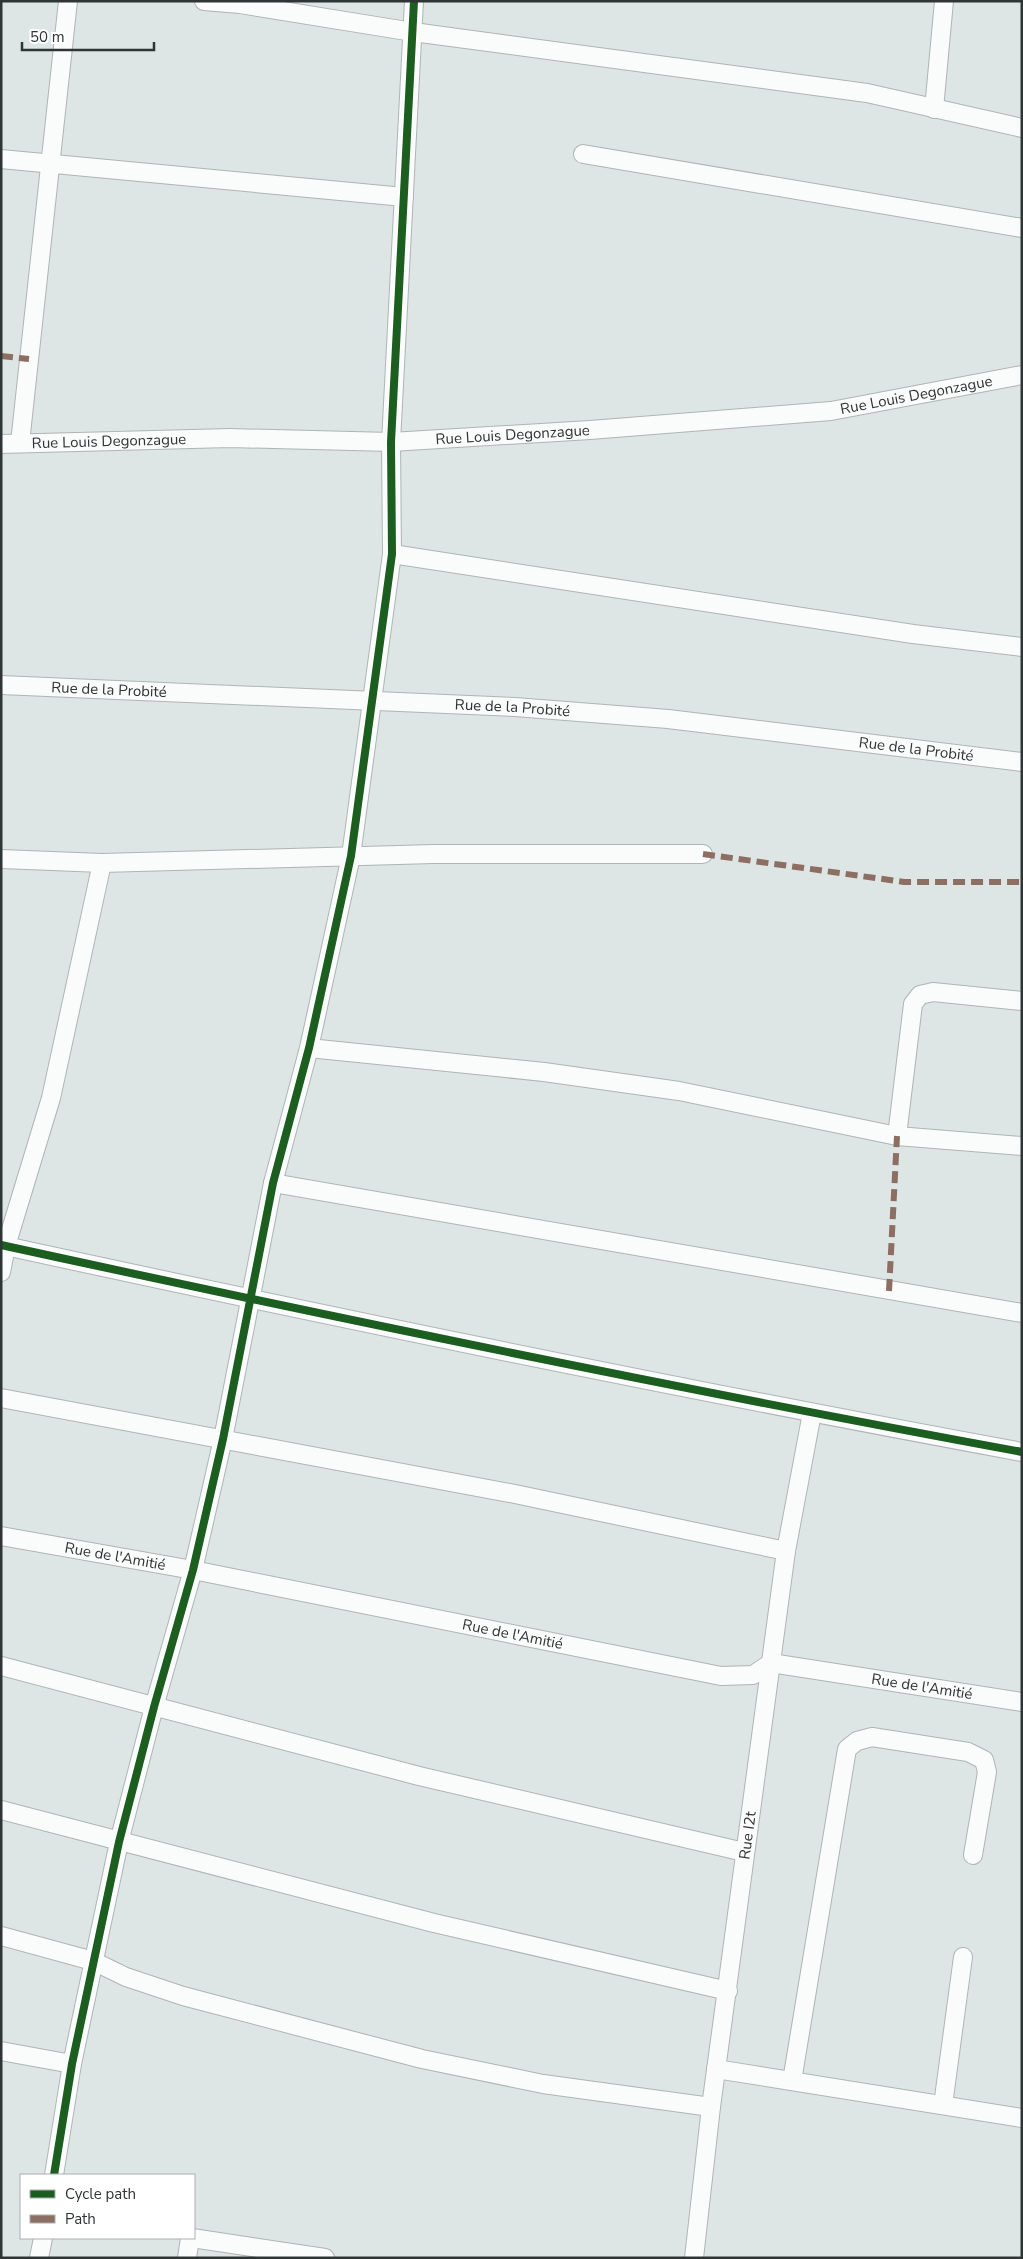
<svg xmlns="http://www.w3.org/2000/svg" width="1023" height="2259" font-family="'Nunito Sans',sans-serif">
  <rect width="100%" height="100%" fill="#dee6e5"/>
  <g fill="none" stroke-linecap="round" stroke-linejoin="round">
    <g stroke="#afb4b4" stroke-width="20">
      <g id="minor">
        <path d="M204 1 240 4 413 32 867 93 1022 128"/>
        <path d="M934 109 944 1"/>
        <path d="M583 154 1022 228"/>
        <path d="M1 159 404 197"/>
        <path d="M20 443 68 1"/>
        <path id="s1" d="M1 444 230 438 391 442 590 430 831 411 1022 375"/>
        <path d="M392 554 913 634 1022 647"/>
        <path id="s2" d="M1 685 515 707 668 719 1022 762"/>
        <path d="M1 859 102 863 434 854H703"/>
        <path d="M309 1048 544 1072 679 1091 897 1136 1022 1146"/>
        <path d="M897 1136 913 1004 920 995 933 992 1022 1001"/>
        <path d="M273 1183 1022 1313"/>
        <path d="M1 1245C340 1319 680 1389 1022 1452"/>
        <path d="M1 1272 6 1246 51 1098 102 863"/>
        <path d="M1 1398 515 1494 786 1551"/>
        <path id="s3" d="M1 1536 193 1570 721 1676 753 1675 771 1663 1022 1702"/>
        <path d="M1 1666 419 1776 744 1852"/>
        <path d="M1 1810 434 1923 728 1991"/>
        <path d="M1 1936 93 1961 126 1977 183 1996 422 2059 543 2084 711 2107"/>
        <path d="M1 2051 72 2064"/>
        <path d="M716 2069 1022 2118"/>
        <path d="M792 2081 847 1749 857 1741 872 1737 968 1752 984 1760 987 1772 973 1855"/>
        <path d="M943 2105 963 1957"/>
        <path d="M54 2175 72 2064 119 1842 154 1707 193 1570 223 1439 273 1183 309 1048 351 856 392 554 391 442 414 1"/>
        <path d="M192 2238 325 2258"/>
        <path d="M39 2258 43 2238"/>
        <path d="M187 2258 190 2238"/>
        <path id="s4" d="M694 2258 711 2107 786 1551 812 1413"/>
      </g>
    </g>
    <use href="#minor" stroke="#fafbfb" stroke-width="18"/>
    <path stroke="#8d6e63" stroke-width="6" stroke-dasharray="12 6" stroke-linecap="butt" d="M1 356 29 359
      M703 854 904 882H1022
      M889 1291 897 1136"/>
    <g stroke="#fff" stroke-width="11">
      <path id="cycleway" d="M1 1245C340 1319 680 1389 1022 1452
        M54 2175 72 2064 119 1842 154 1707 193 1570 223 1439 273 1183 309 1048 351 856 392 554 391 442 414 1"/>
    </g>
    <use href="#cycleway" stroke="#1b5e20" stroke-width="8"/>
  </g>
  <g text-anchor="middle" stroke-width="4" stroke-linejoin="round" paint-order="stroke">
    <g font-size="15" fill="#2f3434" stroke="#fff">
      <text dy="5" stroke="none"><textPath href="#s1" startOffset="918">Rue Louis Degonzague</textPath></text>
      <text dy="5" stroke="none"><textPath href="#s1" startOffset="512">Rue Louis Degonzague</textPath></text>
      <text dy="5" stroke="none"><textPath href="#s1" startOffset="108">Rue Louis Degonzague</textPath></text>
      <text dy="5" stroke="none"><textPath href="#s2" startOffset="108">Rue de la Probité</textPath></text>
      <text dy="5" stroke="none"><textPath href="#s2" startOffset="512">Rue de la Probité</textPath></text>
      <text dy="5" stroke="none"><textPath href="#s2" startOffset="918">Rue de la Probité</textPath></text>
      <text dy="5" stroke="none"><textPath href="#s3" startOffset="116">Rue de l'Amitié</textPath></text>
      <text dy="5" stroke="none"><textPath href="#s3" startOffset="521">Rue de l'Amitié</textPath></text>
      <text dy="5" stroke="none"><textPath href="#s3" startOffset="940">Rue de l'Amitié</textPath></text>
      <text dy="5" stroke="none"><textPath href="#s4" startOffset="426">Rue I2t</textPath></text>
    </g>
  </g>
  <rect width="1023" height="2259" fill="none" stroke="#2f3434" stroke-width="5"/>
  <rect x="20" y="2174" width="175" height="65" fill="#ffffff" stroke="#acaeae"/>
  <rect x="30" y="2190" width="25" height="8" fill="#1b5e20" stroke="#acaeae"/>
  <text x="65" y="2199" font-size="15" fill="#2f3434">Cycle path</text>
  <rect x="30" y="2215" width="25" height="8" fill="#8d6e63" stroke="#acaeae"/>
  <text x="65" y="2224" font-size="15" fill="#2f3434">Path</text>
  <path d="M22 42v8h132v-8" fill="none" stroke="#2f3434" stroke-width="2.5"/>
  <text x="30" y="42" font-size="15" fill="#2f3434" stroke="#ffffff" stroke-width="4" paint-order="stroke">50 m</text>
</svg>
